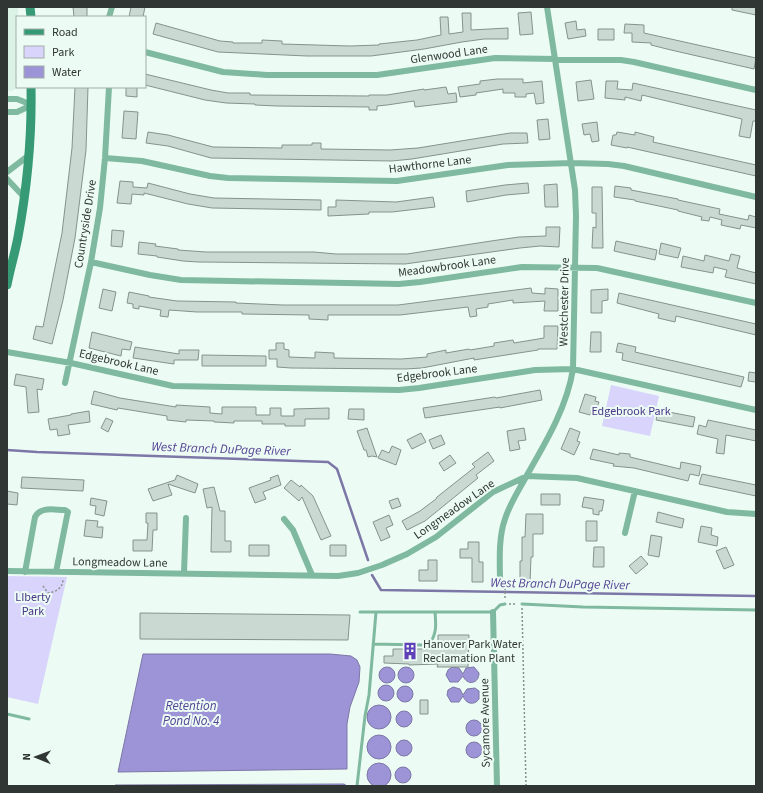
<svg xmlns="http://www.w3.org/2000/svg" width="763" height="793" font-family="'Source Sans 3',sans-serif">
  <rect width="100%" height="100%" fill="#ecfcf4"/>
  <path fill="#dbf2e6" d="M7 7H18L17 87 12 91H7Z"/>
  <path fill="#d8d4fb" d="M611 385 659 396 650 436 602 426Z
    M7 576 67 577 38 704 7 697Z"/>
  <path fill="#9d93d7" stroke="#7c77a6" d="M143 654H330L351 656 357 660 360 667 359 682 350 707 347 724V769L118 772Z
    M379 675a8 8 0 1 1 16 0a8 8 0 1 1-16 0Z
    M398 675a8 8 0 1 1 16 0a8 8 0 1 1-16 0Z
    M452 667 459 668 463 674 466 668 474 667 479 673C479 684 467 686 463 676L458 682H450L446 675 448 670Z
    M378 693a8 8 0 1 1 16 0a8 8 0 1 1-16 0Z
    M397 694a8 8 0 1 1 16 0a8 8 0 1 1-16 0Z
    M453 687 460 689 463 695 467 689 475 688 479 691V699C474 706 466 704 463 696L459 702H451L447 695 448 690Z
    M367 717a12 12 0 1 1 24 0a12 12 0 1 1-24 0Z
    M396 719a8 8 0 1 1 16 0a8 8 0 1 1-16 0Z
    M466 728a8 8 0 1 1 16 0a8 8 0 1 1-16 0Z
    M367 747a12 12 0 1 1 24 0a12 12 0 1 1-24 0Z
    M396 748a8 8 0 1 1 16 0a8 8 0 1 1-16 0Z
    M466 750a8 8 0 1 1 16 0a8 8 0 1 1-16 0Z
    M367 775a12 12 0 1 1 24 0a12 12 0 1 1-24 0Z
    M395 775a8 8 0 1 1 16 0a8 8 0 1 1-16 0Z
    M344 784 347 786H115V785Z"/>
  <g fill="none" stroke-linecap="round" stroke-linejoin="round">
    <path stroke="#7c77a6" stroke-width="2.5" d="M7 450 37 452 328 462 337 469 368 560
      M372 575 381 590 756 596"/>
  </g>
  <path fill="#cad9d2" stroke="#85938c" d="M73 7H87V17H74Z
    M131 7H145L143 17H129Z
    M732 7H756V15L732 10Z
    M531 12 533 34 520 35 518 13Z
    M462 13H471V30L508 28V39H484L462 42 424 49 371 56H307L218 52 153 34 156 23 220 41 233 42V43H262V40L282 41V44L350 46 379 45V44L417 40 441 35 440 17H448L449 34 463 32Z
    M576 21 577 30 585 29 586 36 568 39 565 23Z
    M625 24 644 25V33L756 58 754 69 671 50 651 45V43L632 42V33H624Z
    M598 29H614V40H598Z
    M145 74 211 90 228 93H250V95L369 96V95H387L424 89V90L446 87 448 94 456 93 457 102 415 107 414 101 387 105 377 106V110H369V107L277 106 255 105V104L226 103 205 100 145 85Z
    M497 79H523V83L542 81 544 103 536 104 534 93 526 94V97H515V93H503V89L476 93V95L460 97 458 87 480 84V81Z
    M591 80 594 99 578 101 576 82Z
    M606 81H618L617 89 632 90 633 83 756 110V121H753L750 138 739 136 742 119 642 95 641 101 625 97V100L605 98Z
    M75 87H88L86 150 75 238 63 300 52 344 33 339 36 326 43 327 62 233 72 148Z
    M126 87H137V97L126 96Z
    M124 111 138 112 136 139 122 138Z
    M548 119 550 139 539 140 537 120Z
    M597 122 599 141 592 142 590 134 584 135 582 124Z
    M148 132 168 135 213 147 282 148V145H312V143H321V149L390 150 418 148 510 133H527L528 143 503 144 412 159 392 161 211 158 168 146 146 143Z
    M617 132 635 135V132L654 137 653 142 756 165V176L627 147V148L611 145 613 135H616Z
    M120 181 133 182V187L147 188 148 183 190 194 214 198 321 200V210L212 208 188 204 144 193V195L132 194 131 204 117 203Z
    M528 183 529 193 506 195 467 202 466 191 505 185Z
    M557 184 558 207H545L544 185Z
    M615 186 631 188V190L678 199V200L720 209 719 214 748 220 749 215 756 217V228L741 225 740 229 721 225 722 220 710 217 709 221 701 220 702 217 678 211V210L635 201V200L614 197Z
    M592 187H602L603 248H592L593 227 596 228V213H592Z
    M433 197 435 207 392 212H369V214L328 216V207H336V200L396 202Z
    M546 227H560L559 247 540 246 520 248 405 264 198 262 183 261 157 257V256L138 254 139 242 156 244 155 246 178 249V250L206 252H314L336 254H407L491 241 519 237 546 236Z
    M112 230 124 231 122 247 111 246Z
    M616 241 657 250 655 260 614 251Z
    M661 243 681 248 678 258 659 254Z
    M731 254 740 256 737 268 756 273V284L725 277 727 270 714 267 713 273 681 267 683 256 704 261 705 255 729 261Z
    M531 288 532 293 545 294V288L558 289V311H544L545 301 513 303V300L488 304V307L476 309 477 316 470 317 468 307 400 315H328V320L309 319V315L242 314V312H197L169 310 168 317 160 316 161 310 139 306V309L133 308V304L127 303 129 292 149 296V297L177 301 236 302V303L283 305H398Z
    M103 289 116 292 112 311 99 308Z
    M608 289V300L602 301V313H591V290Z
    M619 293 756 324V335L676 316 675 322 658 318 659 314 617 303Z
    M544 326H558L557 349H538V350L474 360V358L422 368 405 369 291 368 277 367V359H269V350H276V343H284V349L289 350V357L315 358V352L334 353V358L401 359 427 357V354L446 350V353L469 349 470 350 494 346V343L513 340 514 343 544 338Z
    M92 332 132 342 130 350 122 349 121 356 89 348Z
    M591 332H601V352H590Z
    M618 343 636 347 635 352 744 377 741 387 622 360 623 353 616 352Z
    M135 347 179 354V350H199L198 360H174V364L133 358Z
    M202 355 266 356V366H202Z
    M749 372 756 373V382L748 381Z
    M16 374 44 379 42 390 37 389 39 412 28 413 26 387 14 385Z
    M540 390 542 400 500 408V407L425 418 423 408 495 397 496 398Z
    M94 391 120 398 176 407V405L210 407V413L222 414V407H256V415H270V408H281V416H294V409L329 408V419H305V426H285V424H262V421H234V423L214 422V421L186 420V422L167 420V416L118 408 117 410 91 404Z
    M585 394 596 397 595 401 599 402 596 411 592 409 590 415 579 412Z
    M349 409H364V420L348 419Z
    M658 410 695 417 693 427 656 420Z
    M89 411 90 422 68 425 70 434 58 436 57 429 50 430 48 419 71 415V414Z
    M106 418 113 421 108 432 101 428Z
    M708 420 756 430V441L726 435 724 454 716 453 718 439 697 434 699 425 706 427Z
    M367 428 377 457 372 456 368 457 366 450H364L357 431Z
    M524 428 526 440 518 441 520 449 510 451 507 431Z
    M570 428 580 432 577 441 580 442 574 455 561 449Z
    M421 433 426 442 412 449 407 440Z
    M441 435 445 444 433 449 429 440Z
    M392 446 401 450 396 465 378 458 382 450 389 453Z
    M593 449 619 455V453L630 454V457L680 469 681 462 701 466 699 476 690 474 688 481 634 468 613 466 614 464 590 459Z
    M488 452 494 461 476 475 478 478 425 521 407 530 402 521 420 511 436 499 437 497 475 467 472 464Z
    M450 455 456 463 444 471 439 463Z
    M702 474 756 485V496L699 484Z
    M177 475 198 484 195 493 168 484 172 495 153 501 148 489 175 480Z
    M278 475 281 485 263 492 266 499 255 503 249 488 271 480 270 478Z
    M22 477 84 480 83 491 21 488Z
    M291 480 300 487 301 485 313 496 331 536 321 540 302 497 299 501 284 488Z
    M214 487 220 511H225V541H231V552H211L212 507 207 508 203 489Z
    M7 491 18 493 17 505 7 504Z
    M541 494H560V505H541Z
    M584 497 604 500 602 511H599V515L593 514V509L582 507Z
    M91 498 107 501 104 516 95 514 96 506 90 505Z
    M398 498 401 506 392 509 389 501Z
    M658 512 684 519 682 528 656 522Z
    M146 513H157V530H153L152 551H133V540H147L148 523H146Z
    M526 514H543V534H533V557H531L530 583H520V561H522V537H525Z
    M389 515 393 525 386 528 390 537 381 541 373 522Z
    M86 520 98 521 97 527H103L102 538 84 536Z
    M586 521H597V541H586Z
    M701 526 712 528 711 535 718 537 717 546 698 542Z
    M651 535 662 537 659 557 648 555Z
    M468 542H479V562H483V582H472V558H460V549H468Z
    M249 545H269V556H249Z
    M330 545H346V556H330Z
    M594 547H604V567H593Z
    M726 547 734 565 724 569 716 551Z
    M641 556 648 564 636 574 629 566Z
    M428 560H437V581H419V570H428Z
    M140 613 350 615 348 640 140 639Z
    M438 635H469L468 667H437L438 664 409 665V664L384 663V656H393V649H438Z
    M420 700H428V714H420Z"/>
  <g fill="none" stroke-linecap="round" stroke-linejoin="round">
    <path stroke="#86918c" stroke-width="1.5" stroke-dasharray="2 2" stroke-linecap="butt" d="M43 586 48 593C56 592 63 588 63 579
      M505 588V598
      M509 604H517
      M522 608 526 786"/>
    <path stroke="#7fb99f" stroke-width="3" d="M522 604 583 607 756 610
      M360 612H493L500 605 505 604
      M373 644 423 645 430 643C437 633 436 624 435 612
      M7 714 29 719
      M357 786 365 716 369 695 376 612"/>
    <path stroke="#7fb99f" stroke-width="6" d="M109 17 112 7
      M145 52 223 72 267 75H377L495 58 621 60 634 62 756 90
      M7 99H17L32 105
      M7 112H17L32 105
      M105 158 142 161 210 176 228 178 397 181 508 165 572 163 608 164 624 166 756 197
      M7 172 28 156
      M7 179 24 197
      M91 262 150 275 181 280 399 284 420 282 522 267 597 268 756 303
      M7 352 71 363 173 386 399 390 419 388 535 370 573 369 756 410
      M65 383 91 262 100 208 105 158 109 87
      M284 519 293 530 312 575
      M625 533 635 491
      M7 571 338 576 358 573 382 565 407 554 436 537 493 492 527 476 577 478 727 512 756 514
      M25 572 35 517C41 506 54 510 65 510L68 512 67 516 56 572
      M184 573 186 518
      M500 583C500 562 498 539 505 519 510 503 519 490 527 475 546 442 567 407 573 369L576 216 575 190 547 7
      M493 612 497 786"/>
    <path stroke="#369a75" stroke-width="9" d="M30 7 31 17
      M7 285C10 269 15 253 18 237 27 188 32 137 31 87"/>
  </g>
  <defs>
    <g id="building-bare" transform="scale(1.38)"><path d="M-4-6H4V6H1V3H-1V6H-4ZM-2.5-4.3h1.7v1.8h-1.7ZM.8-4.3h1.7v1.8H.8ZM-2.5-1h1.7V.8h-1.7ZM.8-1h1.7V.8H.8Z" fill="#6040b8" stroke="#ecfcf4" stroke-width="2.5" paint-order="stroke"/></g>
  </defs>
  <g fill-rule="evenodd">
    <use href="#building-bare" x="410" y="651"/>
  </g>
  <g text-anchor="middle" stroke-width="4" stroke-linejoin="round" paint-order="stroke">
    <g font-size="12" fill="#303633" stroke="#ecfcf4">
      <text transform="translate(449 54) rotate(-8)" y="4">Glenwood Lane</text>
      <text transform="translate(430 164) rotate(-7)" y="4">Hawthorne Lane</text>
      <text transform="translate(85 224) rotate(-81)" y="4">Countryside Drive</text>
      <text transform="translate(447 266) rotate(-8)" y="4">Meadowbrook Lane</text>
      <text transform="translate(564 302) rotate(-89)" y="4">Westchester Drive</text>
      <text transform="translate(119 362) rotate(13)" y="4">Edgebrook Lane</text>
      <text transform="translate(437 373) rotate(-7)" y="4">Edgebrook Lane</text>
      <text transform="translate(454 509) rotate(-35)" y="4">Longmeadow Lane</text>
      <text transform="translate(120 562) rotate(1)" y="4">Longmeadow Lane</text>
      <text transform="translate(485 723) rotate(-91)" y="4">Sycamore Avenue</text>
    </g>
    <g font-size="12" fill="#493586" stroke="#ecfcf4">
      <text x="631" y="415">Edgebrook Park</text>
      <text x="33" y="601">LIberty<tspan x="33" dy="14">Park</tspan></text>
    </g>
    <g font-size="12" fill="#303633" stroke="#ecfcf4" text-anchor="start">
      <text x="423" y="648">Hanover Park Water<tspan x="423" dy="14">Reclamation Plant</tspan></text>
    </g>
    <g font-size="13" font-style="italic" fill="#554395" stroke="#ecfcf4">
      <text transform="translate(221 448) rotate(2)" y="5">West Branch DuPage River</text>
      <text transform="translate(560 583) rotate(1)" y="5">West Branch DuPage River</text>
      <text x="191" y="710">Retention<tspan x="191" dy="15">Pond No. 4</tspan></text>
    </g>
  </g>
  <rect width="763" height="793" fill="none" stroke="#303633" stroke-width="16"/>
  <rect x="16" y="16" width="130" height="72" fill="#ecfcf4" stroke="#a1ada7"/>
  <rect x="24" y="29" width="20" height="6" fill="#369a75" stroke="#a1ada7"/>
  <text x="52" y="36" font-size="12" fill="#303633">Road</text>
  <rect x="24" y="46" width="20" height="12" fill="#d8d4fb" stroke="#a1ada7"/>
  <text x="52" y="56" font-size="12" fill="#303633">Park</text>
  <rect x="24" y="66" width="20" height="12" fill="#9d93d7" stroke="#a1ada7"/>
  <text x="52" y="76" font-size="12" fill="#303633">Water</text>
  <g transform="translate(36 757) rotate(271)" stroke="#ecfcf4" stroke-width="3" paint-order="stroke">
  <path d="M0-3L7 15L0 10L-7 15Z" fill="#303633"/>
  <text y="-6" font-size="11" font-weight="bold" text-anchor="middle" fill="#303633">N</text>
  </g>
</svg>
